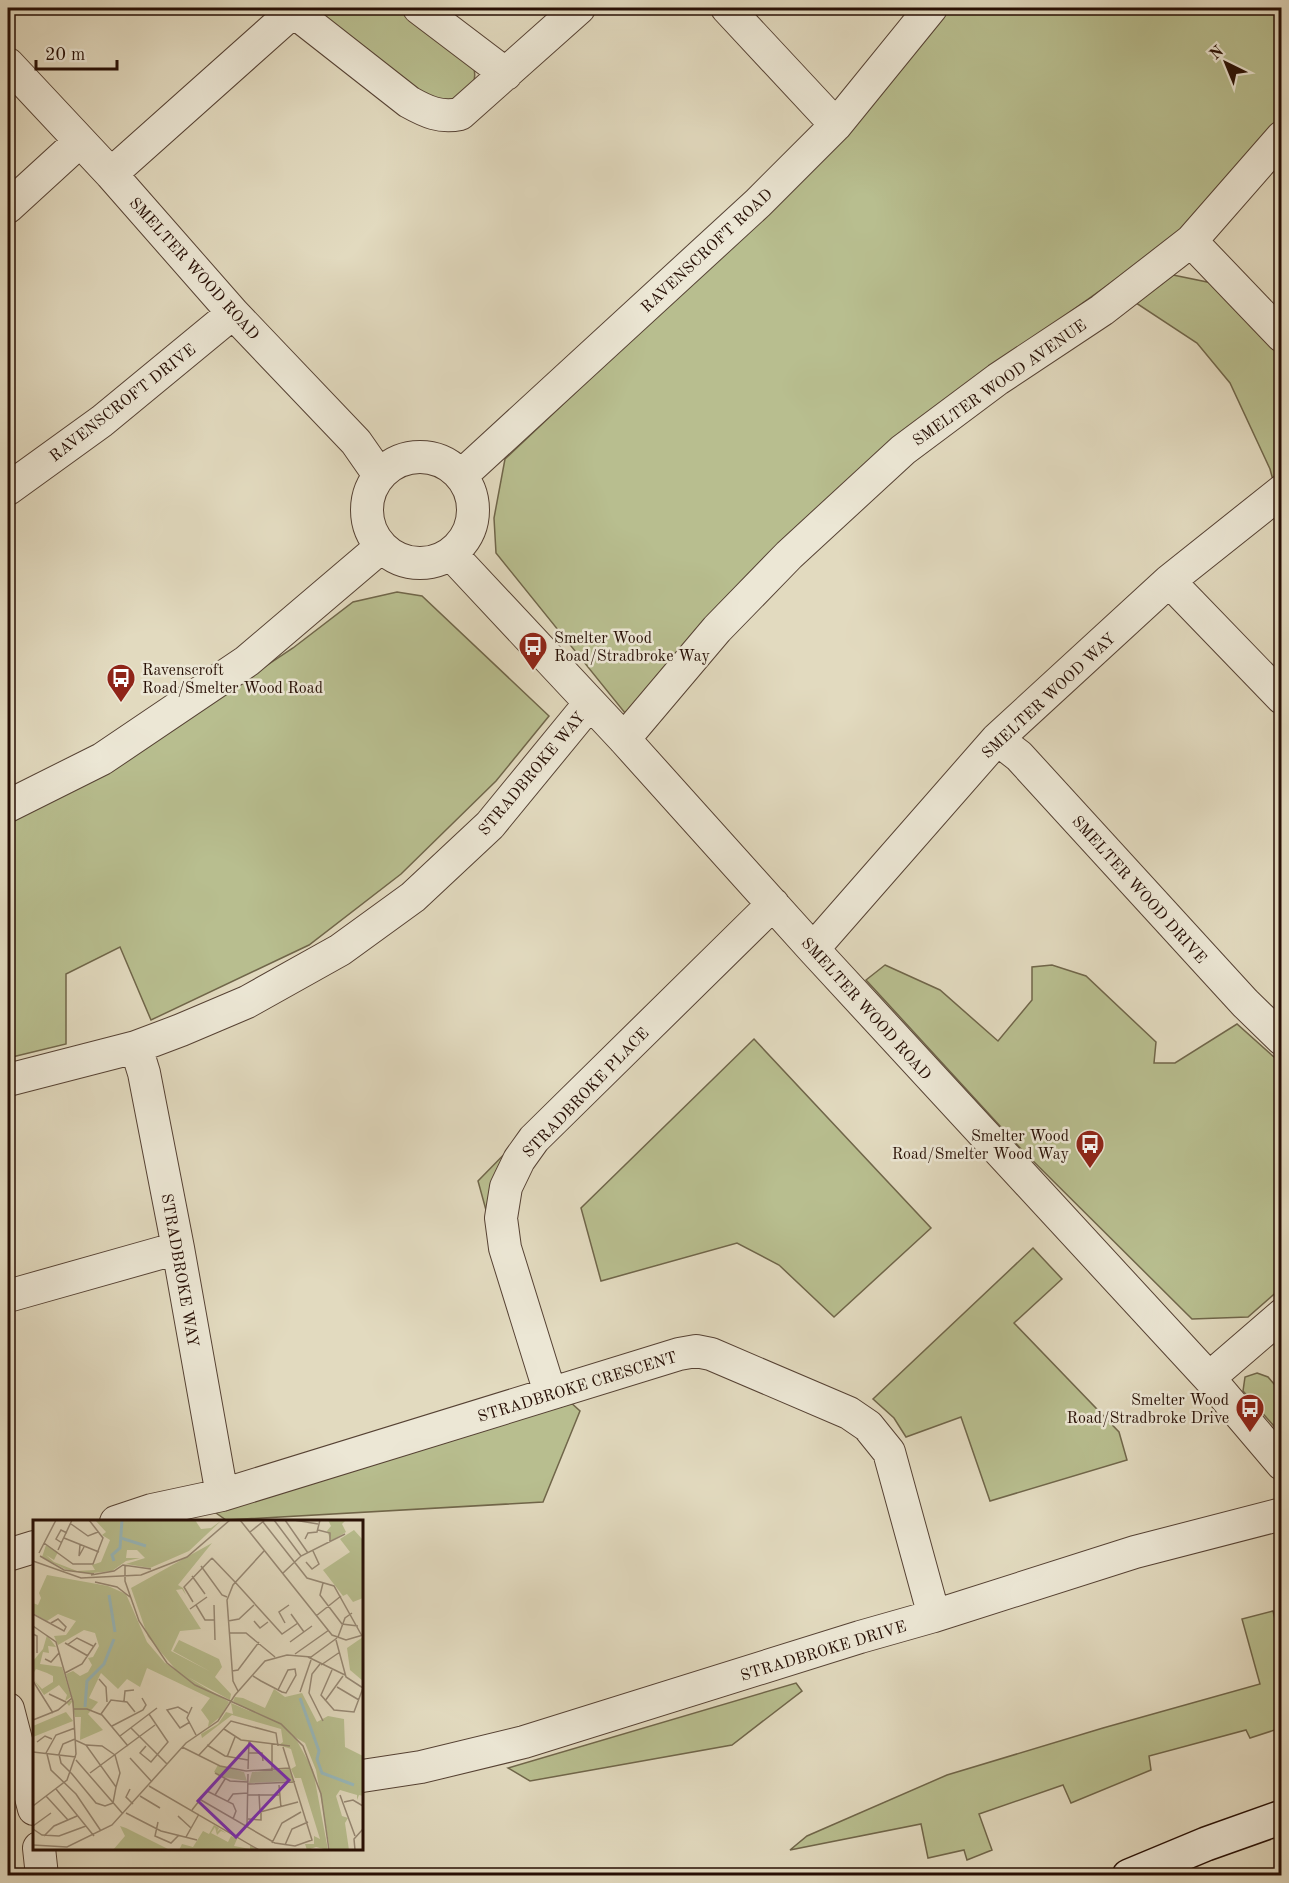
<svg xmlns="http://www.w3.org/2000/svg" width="1289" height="1883" font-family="'Old Standard TT',serif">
  <rect width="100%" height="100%" fill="#e2dabf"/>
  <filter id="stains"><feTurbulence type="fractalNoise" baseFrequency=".00333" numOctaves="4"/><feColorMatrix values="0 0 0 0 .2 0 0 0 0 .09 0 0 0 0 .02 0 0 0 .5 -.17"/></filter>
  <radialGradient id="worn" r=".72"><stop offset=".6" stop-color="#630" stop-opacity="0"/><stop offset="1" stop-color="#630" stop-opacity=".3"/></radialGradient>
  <path fill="#b8be8f" stroke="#70664a" stroke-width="1.5" d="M322 8H406L473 64C479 85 469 89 455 104L431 101 324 18Z
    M947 8H1281V116L1186 229 960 391 625 713 496 553 494 518 505 459 775 204Z
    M1173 275 1212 283 1281 357V479L1274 484 1270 469 1230 383 1197 343 1133 301Z
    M397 592 422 596 549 716 496 781 401 874 309 945 151 1020 120 947 66 974V1044L8 1058V819L110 769 293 648 353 602Z
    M885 965 940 990 998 1041 1032 1000V967L1052 965 1086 976 1156 1042 1154 1063H1175L1237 1024 1274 1057 1281 1059V1288L1248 1317 1192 1319 1023 1151 866 980Z
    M754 1039 931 1228 834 1317 779 1265 737 1243 601 1281 581 1208Z
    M518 1140 492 1232 478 1181Z
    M1033 1248 1062 1279 1014 1323 1119 1432 1127 1460 990 1501 961 1417 906 1437 894 1418 873 1399Z
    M1257 1373 1268 1377 1281 1392V1434L1243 1391 1245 1377Z
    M568 1400 580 1411 543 1502 226 1520 209 1508Z
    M1273 1611 1276 1623 1281 1622V1728L1250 1738 1246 1730 1149 1756 1151 1770 1071 1803 1063 1785 979 1814 992 1850 967 1860 964 1850 928 1858 921 1824 790 1850 807 1836 947 1775 1103 1728 1260 1684 1242 1619Z
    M796 1683 802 1691 732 1745 530 1781 508 1768Z"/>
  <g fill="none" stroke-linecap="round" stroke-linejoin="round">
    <g stroke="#564234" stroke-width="34">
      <path id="street" d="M419 8 506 74
        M727 8 836 125
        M293 11 409 102C427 112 440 118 460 114L579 8
        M8 64 111 174 233 313 356 442 379 475
        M111 174 297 8
        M8 207 79 142
        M1191 241 1282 336
        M367 510a53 53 0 1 1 106 0a53 53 0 1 1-106 0Z
        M462 475 758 203 836 125 931 8
        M8 489 102 421 233 313
        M451 554 624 739 813 949 1209 1378 1282 1464
        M1169 581 1282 698
        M624 739 717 629 789 555 903 450 998 379 1102 310 1191 241 1282 137
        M997 739 1019 756 1245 1003 1282 1039
        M8 806 102 759 247 661 381 547
        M813 949 997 739 1169 581 1282 491
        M136 1047 144 1073 178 1248 222 1495
        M8 1080 136 1047 181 1030 247 1002 340 950 413 897 490 825 590 703
        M8 1296 178 1248
        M1209 1378 1282 1315
        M550 1393 505 1248 501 1218 506 1187 519 1160 534 1139 773 904
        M116 1522 152 1510 222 1495 679 1354 696 1351 711 1354 849 1413 868 1426 889 1452 934 1616
        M8 1555 34 1547
        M8 1709 34 1809
        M362 1776 421 1767 524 1742 860 1637 934 1616 1135 1552 1282 1514
        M39 1848 42 1876"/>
    </g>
    <g stroke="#270f05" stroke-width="36">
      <path id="secondary" d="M1129 1876 1206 1844 1282 1817"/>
    </g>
    <use href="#street" stroke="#ece7d5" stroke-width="32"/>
    <use href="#secondary" stroke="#ece7d5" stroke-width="33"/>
  </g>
  <defs>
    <g id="bus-pin" transform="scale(1.5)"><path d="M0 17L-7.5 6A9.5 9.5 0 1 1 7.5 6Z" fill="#8f2418" stroke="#ece7d5"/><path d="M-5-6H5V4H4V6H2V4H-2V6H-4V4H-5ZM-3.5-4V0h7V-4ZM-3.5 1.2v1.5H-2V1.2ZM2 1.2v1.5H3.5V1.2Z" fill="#fff"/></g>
  </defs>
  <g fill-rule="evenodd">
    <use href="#bus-pin" x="533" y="646"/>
    <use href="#bus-pin" x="121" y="678"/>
    <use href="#bus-pin" x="1090" y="1144"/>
    <use href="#bus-pin" x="1250" y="1408"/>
  </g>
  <g text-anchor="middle" stroke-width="5" stroke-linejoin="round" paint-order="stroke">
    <g font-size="16" fill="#270f05" stroke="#ece7d5">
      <text transform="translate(706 250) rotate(-43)" y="6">RAVENSCROFT ROAD</text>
      <text transform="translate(195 268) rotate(48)" y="6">SMELTER WOOD ROAD</text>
      <text transform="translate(999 382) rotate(-35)" y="6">SMELTER WOOD AVENUE</text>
      <text transform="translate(122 402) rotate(-38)" y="6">RAVENSCROFT DRIVE</text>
      <text transform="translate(1048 695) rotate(-43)" y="6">SMELTER WOOD WAY</text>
      <text transform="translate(531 773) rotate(-50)" y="6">STRADBROKE WAY</text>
      <text transform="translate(1140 889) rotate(48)" y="6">SMELTER WOOD DRIVE</text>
      <text transform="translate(867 1008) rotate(48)" y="6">SMELTER WOOD ROAD</text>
      <text transform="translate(585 1092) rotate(-46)" y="6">STRADBROKE PLACE</text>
      <text transform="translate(181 1270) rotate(80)" y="6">STRADBROKE WAY</text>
      <text transform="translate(577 1386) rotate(-17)" y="6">STRADBROKE CRESCENT</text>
      <text transform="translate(823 1650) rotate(-17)" y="6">STRADBROKE DRIVE</text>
    </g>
    <g font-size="16" fill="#270f05" stroke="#ece7d5" text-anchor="start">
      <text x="554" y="643">Smelter Wood<tspan x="554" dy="18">Road/Stradbroke Way</tspan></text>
      <text x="142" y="675">Ravenscroft<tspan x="142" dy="18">Road/Smelter Wood Road</tspan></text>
      <text x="1069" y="1141" text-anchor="end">Smelter Wood<tspan x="1069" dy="18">Road/Smelter Wood Way</tspan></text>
      <text x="1229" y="1405" text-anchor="end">Smelter Wood<tspan x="1229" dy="18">Road/Stradbroke Drive</tspan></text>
    </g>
  </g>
  <g transform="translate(33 1520)">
    <rect width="330" height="330" fill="#e2dabf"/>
    <path d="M62 0H162L168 9 178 8 189 0 156 31 117 48 93 44 112 38 104 30H94L93 38H107L93 41 79 51 60 53H49L32 49 9 37 13 25 25 32 21 40 13 35 21 42 44 51 62 50 59 45 68 42 77 20 69 15 73 12ZM295 0H313L309 4 313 12 298 21 294 11 298 6ZM321 10 330 20V78L320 82 314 74 310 76 290 50 317 32 307 19ZM179 23 145 65 150 68 153 75 149 69 143 70 168 109 147 111 138 131 178 152 140 131 146 120 186 139 189 147 182 157 198 174 197 180 144 151 115 117 98 68ZM14 55 75 66 93 74 114 122 132 143 196 182 188 196 175 207 176 201 168 190 177 178 114 148 107 167 94 159 85 169 68 153 56 178 65 182 55 194 70 210 47 220 48 197H42L39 182 36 186 33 182 40 180 33 154 40 151 47 156 55 152 59 145 55 138 60 137 66 126 62 113 51 110 25 125 21 116 33 115 43 101 25 94 14 101 0 93V83L5 85 8 78 6 73ZM14 115 23 127 15 126 16 133 10 132 7 144 29 147 38 177 32 181 34 175 26 165 11 175 1 160 9 169 20 162V156L14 153 3 149 0 154V141L10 129ZM330 117V161L317 150 314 128ZM241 169 252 177 269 173 284 202 295 196 311 199 312 227 330 236V276L326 275 324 280V275L307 270 303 276 309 296 315 298 312 303 316 330H297L283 250 272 223 200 181 202 177 210 178 232 188ZM198 183 240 201 263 219 280 250 295 330 283 327 274 330 272 324H281V316L287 319 268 258H262L258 249 263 246 258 229 246 225 250 222 248 209 199 195 169 218 168 214 185 204 193 192 200 194ZM33 192 40 201 0 217V206ZM185 245 211 252 214 261 190 257 181 252ZM256 249 261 261 216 263 219 252ZM181 305 186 308 184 312 187 309 193 313 188 311 184 315 182 307 178 313 195 322 198 316 204 319 201 326 217 329V325L224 330H146L149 324 160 327 170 311 176 314ZM87 306 93 308 137 330H80L92 316Z" fill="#b8be8f"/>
    <path fill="none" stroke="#98b8bb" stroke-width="3" d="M88 18 113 26M81 41 79 35 87 28 89 0M76 75 82 112M267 178 286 231 284 239 289 253 321 265M52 187 54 161 71 144 81 119"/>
    <path fill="none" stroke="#978975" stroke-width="1.5" d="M207 0 299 115 313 120 330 115M241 0 268 36M252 0 275 33M261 0 285 4M230 2 274 58 301 66 329 116M38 4 55 16 65 12M285 10 297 13V22M217 12 232 0M31 18 66 32M272 19 275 13 284 12 287 0M11 23 40 44H60L70 18 56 0M29 23 23 19 28 10 34 13M47 25 46 36 51 27M25 30 39 0M6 33 23 0M7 36 31 50 61 54M179 38 202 62M0 41 48 58 108 55 154 37 197 0M273 42 279 49 286 44 280 31M92 45V61L106 101 134 143 162 165 248 204 270 226 288 274 296 330M168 46 189 75 194 77M250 53 268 36 312 14M58 55 81 51 90 45 118 49M159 56 172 74M62 62 84 67 97 77M202 62 249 114 265 103M290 63 287 75 309 104 325 106M160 82 151 67 179 38M163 85 172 100H181M181 85 182 120M157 89 174 77M0 94 31 111 33 107 25 99 18 103M258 94 271 112M283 96 308 76M195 101 206 99 221 85M221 101 227 108 235 102M252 103 246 92 256 85M0 106 23 122 40 182 43 234 34 260 0 286M196 113H213L242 137M0 114 4 116V133M305 117 312 98 319 93M303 120 313 157 330 168M257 122 279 106M32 123 55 136M34 125 44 118 60 126M262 134 296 110M275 137 312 155M12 139 18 142 26 133M287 144 279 154 276 173 290 201M288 145 307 132M299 150 288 175 301 190 321 192 330 168M199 151 205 150 226 122M32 153 49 144 63 123M220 156 228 161 249 172 253 173 263 155 262 149 255 150 245 170M66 159 73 167 74 182M0 161 20 193M304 167 326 180M205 171 200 161 194 80 200 65 231 31M267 172 278 140M16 174 33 182M91 181 92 171 101 170M292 181 310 156M159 187 154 198 163 215M41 189H54L69 195 95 226M155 193 145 187 134 190 147 208 157 202M68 194 78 180 94 182 102 192M0 200 25 190 39 178M79 206 110 190 113 185 109 178M98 208 134 244M191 209 208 220 257 226M87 216 124 188M8 219 4 222 12 216 19 219M42 220 53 225 83 267 80 283M53 225 69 226 82 235M174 225 192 236 215 240M113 226 107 233 118 242 135 222 116 194M149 227 187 246 213 251M0 232 43 237M13 233 23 215 42 208M216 233H229L230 241M14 234 18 250 43 274 68 311M82 235 87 253 83 267M166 235 198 201 243 213 245 226M194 237 202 217M97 238 119 262M43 240 90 294M215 249 216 221M218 251H213L256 248M239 251V224M57 253 122 205M182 253 197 261 215 262M39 254 63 283 72 286 80 283M39 254 28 243 26 234 30 224 42 219M215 264 262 262M246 265 248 288M116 266 226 330M23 269 61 316M97 269 93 277 100 284M226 274 227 292 265 282M182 275 192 259M215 275H246M307 275 322 316M13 276 35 300M107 276 127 288M168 280 242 323 262 326 279 320 250 227M195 281 200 274 215 273M311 282 320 280 330 286M159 290 174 271 200 284 203 291 200 299M93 293 128 311 164 320M148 299 145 296 158 308M215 299 228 300V292M125 302 122 316 138 323 146 315M0 306 18 293M214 306 215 254M0 309 9 315 26 316 53 306M11 316 21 306 44 296M153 317 166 294M239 323 249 303 268 292M0 325 34 327 79 305 153 223 185 201 202 175 232 141 254 135 278 137 304 118M252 325 259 309 275 302M322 330 321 319 330 309"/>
    <path fill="#7b2cbf" fill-opacity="0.15" stroke="#7b2cbf" stroke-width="3" d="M217 224 256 260 203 317 165 281Z"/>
    <rect width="330" height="330" fill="none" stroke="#270f05" stroke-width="3"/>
  </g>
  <rect width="1289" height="1883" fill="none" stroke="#e2dabf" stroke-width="30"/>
  <rect x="9" y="9" width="1271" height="1865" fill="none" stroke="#270f05" stroke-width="3"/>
  <rect x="15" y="15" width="1259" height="1853" fill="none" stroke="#270f05" stroke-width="1.5"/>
  <g transform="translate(1226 63) rotate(317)" stroke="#ece7d5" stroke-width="4.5" paint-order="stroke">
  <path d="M0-4.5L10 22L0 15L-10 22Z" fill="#270f05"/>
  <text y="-9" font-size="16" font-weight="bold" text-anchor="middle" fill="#270f05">N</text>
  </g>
  <path d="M36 60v9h81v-9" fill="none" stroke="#270f05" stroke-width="3"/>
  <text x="45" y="60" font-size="18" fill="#270f05" stroke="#ece7d5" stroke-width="4.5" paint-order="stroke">20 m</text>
  <rect width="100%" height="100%" filter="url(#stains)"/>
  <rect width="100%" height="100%" fill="url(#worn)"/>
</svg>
